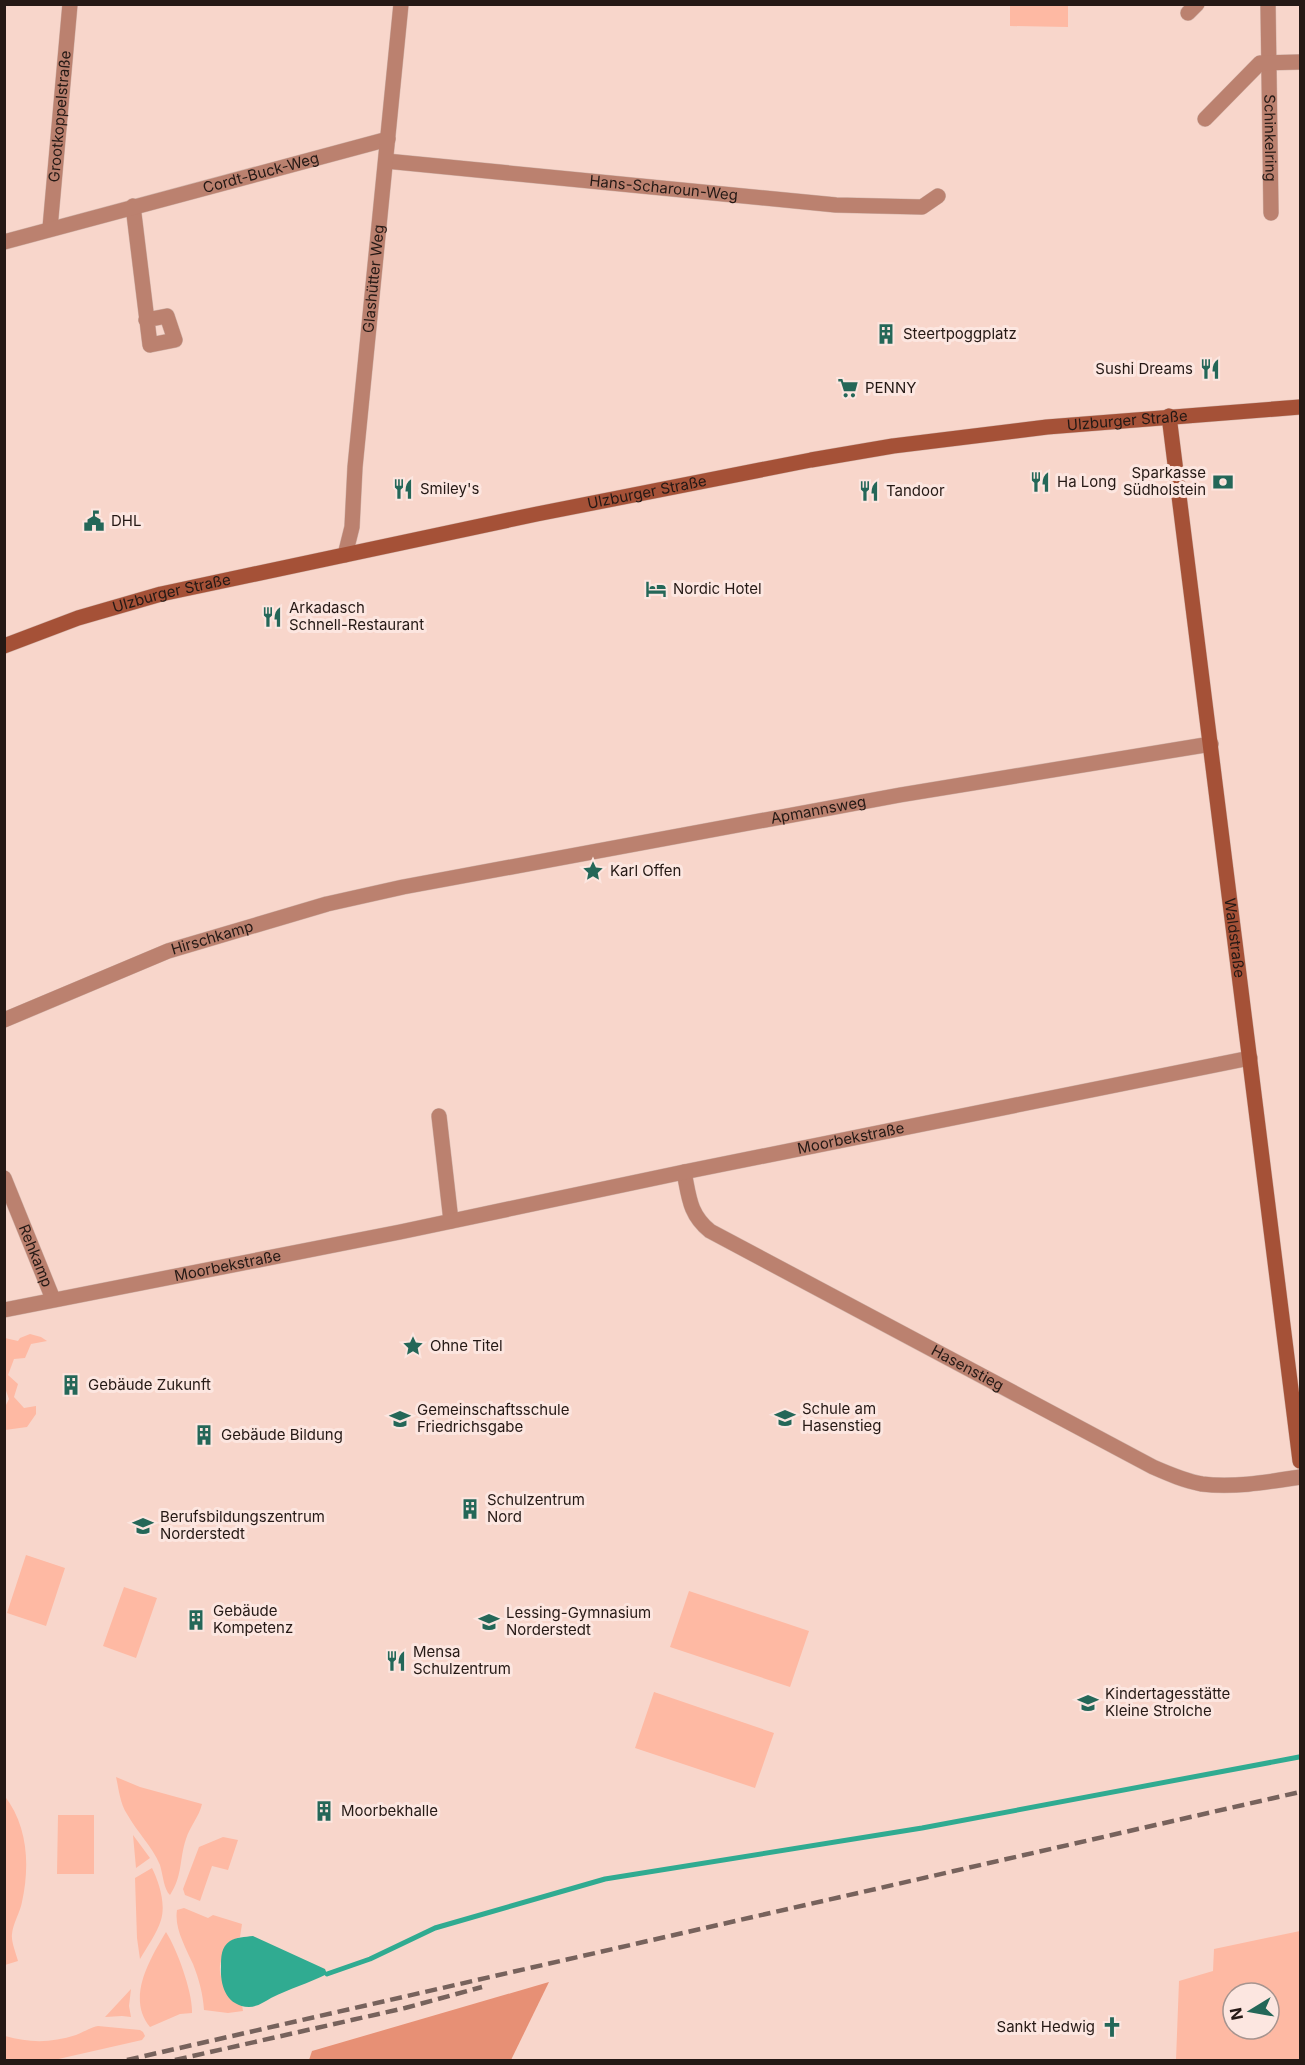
<svg xmlns="http://www.w3.org/2000/svg" width="1305" height="2065" font-family="Inter,sans-serif">
  <rect width="100%" height="100%" fill="#f8d6cb"/>
  <path fill="#feb9a3" fill-rule="evenodd" d="M1010 5H1068V27L1010 26Z
    M30 1334 41 1337 47 1341 31 1344 25 1358 14 1359 8 1375 18 1384 14 1397 24 1408 36 1406V1414L27 1427 5 1430V1407L9 1399 5 1388V1338L18 1341 20 1338Z
    M26 1555 65 1568 46 1626 7 1613Z
    M124 1587 157 1598 136 1658 103 1646Z
    M689 1591 809 1631 790 1687 670 1647Z
    M654 1692 774 1733 755 1788 635 1748Z
    M116 1777 140 1787 202 1804C199 1817 190 1826 186 1839 179 1860 183 1875 170 1895 164 1890 163 1875 160 1865 152 1846 137 1832 127 1814 120 1803 119 1790 116 1777Z
    M4 1795C28 1826 30 1865 22 1902 20 1913 13 1923 12 1934 11 1942 16 1953 18 1961L5 1965Z
    M58 1815H94V1874H57Z
    M133 1835 150 1858 136 1868Z
    M223 1837 238 1840 228 1870 212 1866 200 1901 185 1895 183 1889 199 1847Z
    M152 1868C159 1882 166 1904 161 1920 157 1933 147 1947 140 1959L137 1938 135 1878Z
    M184 1908 208 1918 213 1915 242 1924 240 1937 230 1941C219 1962 215 1970 228 1992 232 1999 234 2002 242 2005L243 2011 228 2013 204 2010C203 1994 199 1979 193 1964 186 1948 174 1928 177 1910Z
    M1300 1931V2060H1176L1179 1981 1213 1971 1214 1949ZM1233 1993H1269V2029H1233Z
    M166 1932C177 1949 193 1993 192 2013L180 2014 150 2027C126 1998 150 1959 166 1932Z
    M131 1989 129 2006 131 2017 122 2016 105 2017Z
    M98 2026 140 2030 143 2032 145 2036 142 2040 54 2060H5V2036C30 2043 51 2043 76 2035 84 2032 91 2027 98 2026Z"/>
  <path fill="#e79075" d="M549 1982 511 2060H309L312 2051Z"/>
  <path fill="#30ab91" d="M253 1936 325 1969 327 1974C309 1983 289 1989 271 1998 264 2002 257 2007 249 2007 226 2006 220 1985 221 1967 221 1957 221 1947 230 1941 236 1937 245 1937 253 1936Z"/>
  <g fill="none" stroke-linecap="round" stroke-linejoin="round">
    <path stroke="#30ab91" stroke-width="5" d="M327 1974 370 1959 435 1928 605 1879 922 1828 1299 1757"/>
    <g stroke="#d2b4aa" stroke-width="16">
      <g id="street">
        <path id="s1" d="M1268 4 1271 213"/>
        <path d="M1188 13 1197 4"/>
        <path d="M1205 119 1260 63 1300 62"/>
        <path id="s2" d="M386 161 836 205 922 207 938 196"/>
        <path d="M133 206C139 252 144 299 150 345L175 340 167 316 146 320"/>
        <path id="s3" d="M50 228 70 4"/>
        <path id="s4" d="M4 242 388 139"/>
        <path id="s5" d="M345 555 352 527 355 467 401 4"/>
        <path id="s6" d="M4 1020 168 951 327 904 403 887 900 795 1211 744"/>
        <path d="M439 1116 451 1221"/>
        <path id="s7" d="M684 1172C689 1196 689 1214 710 1231L1153 1467C1169 1474 1185 1481 1202 1484 1234 1488 1268 1482 1300 1477"/>
        <path id="s8" d="M4 1178 53 1299"/>
        <path id="s9" d="M4 1310 400 1232 684 1172 1250 1058"/>
      </g>
    </g>
    <g stroke="#d2b4aa" stroke-width="16">
      <g id="secondary">
        <path id="s10" d="M1169 416C1212 764 1257 1113 1300 1461"/>
        <path id="s11" d="M4 646 78 618 161 594 537 514 811 460 893 446 1047 427 1300 407"/>
      </g>
    </g>
    <use href="#street" stroke="#bb816f" stroke-width="15"/>
    <use href="#secondary" stroke="#a55137" stroke-width="15"/>
    <path stroke="#77625c" stroke-width="4.5" stroke-dasharray="12 6" stroke-linecap="butt" d="M127 2060 1300 1792
      M175 2060 405 2008 482 1987"/>
  </g>
  <defs>
    <g id="building-bare" transform="scale(1.62)"><path d="M-4-6H4V6H1V3H-1V6H-4ZM-2.5-4.3h1.7v1.8h-1.7ZM.8-4.3h1.7v1.8H.8ZM-2.5-1h1.7V.8h-1.7ZM.8-1h1.7V.8H.8Z" fill="#246758" stroke="#fce6e0" stroke-width="2.5" paint-order="stroke"/></g>
    <g id="restaurant-bare" transform="scale(1.62)"><path d="M-5-6h1v4h1v-4h1v4h1v-4h1v5L-1.5 .5V6h-2V.5L-5-1ZM5-6V6H3V1.5H1.5Q1.5-4 5-6Z" fill="#246758" stroke="#fce6e0" stroke-width="2.5" paint-order="stroke"/></g>
    <g id="supermarket-bare" transform="scale(1.62)"><path d="M-6-5.5h2.5l.6 2H6L4.5 2H-2.5L-4.4-4H-6ZM-1.5 3.2a1.3 1.3 0 1 0 .1 0ZM3 3.2a1.3 1.3 0 1 0 .1 0Z" fill="#246758" stroke="#fce6e0" stroke-width="2.5" paint-order="stroke"/></g>
    <g id="bank-bare" transform="scale(1.62)"><path d="M-6-4H6V4H-6ZM0-2.3a2.3 2.3 0 1 0 0 4.6a2.3 2.3 0 1 0 0-4.6Z" fill="#246758" stroke="#fce6e0" stroke-width="2.5" paint-order="stroke"/></g>
    <g id="civic-bare" transform="scale(1.62)"><path d="M-.6-6.5H3V-4.5H.6V-3L4-1V1h2V6H-6V1h2V-1L-.6-3ZM-1.2 2.5V6h2.4V2.5Z" fill="#246758" stroke="#fce6e0" stroke-width="2.5" paint-order="stroke"/></g>
    <g id="hotel-bare" transform="scale(1.62)"><path d="M-6-4.5h1.5V1H6V5H4.5V3h-9V5H-6ZM-4 0a1.8 1.8 0 1 1 3.6 0ZM.5 0V-2.5h3Q6-2.5 6 0Z" fill="#246758" stroke="#fce6e0" stroke-width="2.5" paint-order="stroke"/></g>
    <g id="sight-bare" transform="scale(1.62)"><path d="M0-6L1.8-2.2L6-1.7L2.9 1.2L3.7 5.4L0 3.3L-3.7 5.4L-2.9 1.2L-6-1.7L-1.8-2.2Z" fill="#246758" stroke="#fce6e0" stroke-width="2.5" paint-order="stroke"/></g>
    <g id="school-bare" transform="scale(1.62)"><path d="M0-5L7-2L0 1L-7-2ZM-4 1L0 2.5L4 1V4Q0 6-4 4Z" fill="#246758" stroke="#fce6e0" stroke-width="2.5" paint-order="stroke"/></g>
    <g id="church-bare" transform="scale(1.62)"><path d="M-1.2-6h2.4v3.5h3.3v2.4h-3.3V6h-2.4V-.1h-3.3v-2.4h3.3Z" fill="#246758" stroke="#fce6e0" stroke-width="2.5" paint-order="stroke"/></g>
  </defs>
  <g fill-rule="evenodd">
    <use href="#building-bare" x="886" y="334"/>
    <use href="#restaurant-bare" x="1210" y="369"/>
    <use href="#supermarket-bare" x="848" y="388"/>
    <use href="#restaurant-bare" x="1040" y="482"/>
    <use href="#bank-bare" x="1223" y="482"/>
    <use href="#restaurant-bare" x="403" y="489"/>
    <use href="#restaurant-bare" x="869" y="491"/>
    <use href="#civic-bare" x="94" y="521"/>
    <use href="#hotel-bare" x="656" y="589"/>
    <use href="#restaurant-bare" x="272" y="617"/>
    <use href="#sight-bare" x="593" y="871"/>
    <use href="#sight-bare" x="413" y="1346"/>
    <use href="#building-bare" x="71" y="1385"/>
    <use href="#school-bare" x="785" y="1418"/>
    <use href="#school-bare" x="400" y="1419"/>
    <use href="#building-bare" x="204" y="1435"/>
    <use href="#building-bare" x="470" y="1509"/>
    <use href="#school-bare" x="143" y="1526"/>
    <use href="#building-bare" x="196" y="1620"/>
    <use href="#school-bare" x="489" y="1622"/>
    <use href="#restaurant-bare" x="396" y="1661"/>
    <use href="#school-bare" x="1088" y="1703"/>
    <use href="#building-bare" x="324" y="1811"/>
    <use href="#church-bare" x="1112" y="2027"/>
  </g>
  <g text-anchor="middle" stroke-width="6" stroke-linejoin="round" paint-order="stroke">
    <g font-size="15" fill="#251915" stroke="#fce6e0">
      <text dy="5" stroke="none"><textPath href="#s3" startOffset="112">Grootkoppelstraße</textPath></text>
      <text dy="5" stroke="none"><textPath href="#s1" startOffset="134">Schinkelring</textPath></text>
      <text dy="5" stroke="none"><textPath href="#s4" startOffset="266">Cordt-Buck-Weg</textPath></text>
      <text dy="5" stroke="none"><textPath href="#s2" startOffset="279">Hans-Scharoun-Weg</textPath></text>
      <text dy="5" stroke="none"><textPath href="#s5" startOffset="278">Glashütter Weg</textPath></text>
      <text dy="5" stroke="none"><textPath href="#s11" startOffset="1148">Ulzburger Straße</textPath></text>
      <text dy="5" stroke="none"><textPath href="#s11" startOffset="662">Ulzburger Straße</textPath></text>
      <text dy="5" stroke="none"><textPath href="#s11" startOffset="176">Ulzburger Straße</textPath></text>
      <text dy="5" stroke="none"><textPath href="#s6" startOffset="844">Apmannsweg</textPath></text>
      <text dy="5" stroke="none"><textPath href="#s6" startOffset="224">Hirschkamp</textPath></text>
      <text dy="5" stroke="none"><textPath href="#s10" startOffset="526">Waldstraße</textPath></text>
      <text dy="5" stroke="none"><textPath href="#s9" startOffset="864">Moorbekstraße</textPath></text>
      <text dy="5" stroke="none"><textPath href="#s8" startOffset="84">Rehkamp</textPath></text>
      <text dy="5" stroke="none"><textPath href="#s9" startOffset="228">Moorbekstraße</textPath></text>
      <text dy="5" stroke="none"><textPath href="#s7" startOffset="358">Hasenstieg</textPath></text>
    </g>
    <g font-size="15" fill="#251915" stroke="#fce6e0" text-anchor="start">
      <text x="903" y="339">Steertpoggplatz</text>
      <text x="1193" y="374" text-anchor="end">Sushi Dreams</text>
      <text x="865" y="393">PENNY</text>
      <text x="1206" y="478" text-anchor="end">Sparkasse<tspan x="1206" dy="17">Südholstein</tspan></text>
      <text x="1057" y="487">Ha Long</text>
      <text x="420" y="494">Smiley's</text>
      <text x="886" y="496">Tandoor</text>
      <text x="111" y="526">DHL</text>
      <text x="673" y="594">Nordic Hotel</text>
      <text x="289" y="613">Arkadasch<tspan x="289" dy="17">Schnell-Restaurant</tspan></text>
      <text x="610" y="876">Karl Offen</text>
      <text x="430" y="1351">Ohne Titel</text>
      <text x="88" y="1390">Gebäude Zukunft</text>
      <text x="802" y="1414">Schule am<tspan x="802" dy="17">Hasenstieg</tspan></text>
      <text x="417" y="1415">Gemeinschaftsschule<tspan x="417" dy="17">Friedrichsgabe</tspan></text>
      <text x="221" y="1440">Gebäude Bildung</text>
      <text x="487" y="1505">Schulzentrum<tspan x="487" dy="17">Nord</tspan></text>
      <text x="160" y="1522">Berufsbildungszentrum<tspan x="160" dy="17">Norderstedt</tspan></text>
      <text x="213" y="1616">Gebäude<tspan x="213" dy="17">Kompetenz</tspan></text>
      <text x="506" y="1618">Lessing-Gymnasium<tspan x="506" dy="17">Norderstedt</tspan></text>
      <text x="413" y="1657">Mensa<tspan x="413" dy="17">Schulzentrum</tspan></text>
      <text x="1105" y="1699">Kindertagesstätte<tspan x="1105" dy="17">Kleine Strolche</tspan></text>
      <text x="341" y="1816">Moorbekhalle</text>
      <text x="1095" y="2032" text-anchor="end">Sankt Hedwig</text>
    </g>
  </g>
  <rect width="1305" height="2065" fill="none" stroke="#251915" stroke-width="12"/>
  <g transform="translate(1251 2011) rotate(259)"><circle r="28" fill="#fce6e0" stroke="#a6948f" stroke-width="1.5"/>
  <path d="M0-4.5L10 22L0 15L-10 22Z" fill="#246758"/>
  <text y="-9" font-size="16" font-weight="bold" text-anchor="middle" fill="#251915">N</text>
  </g>
</svg>
